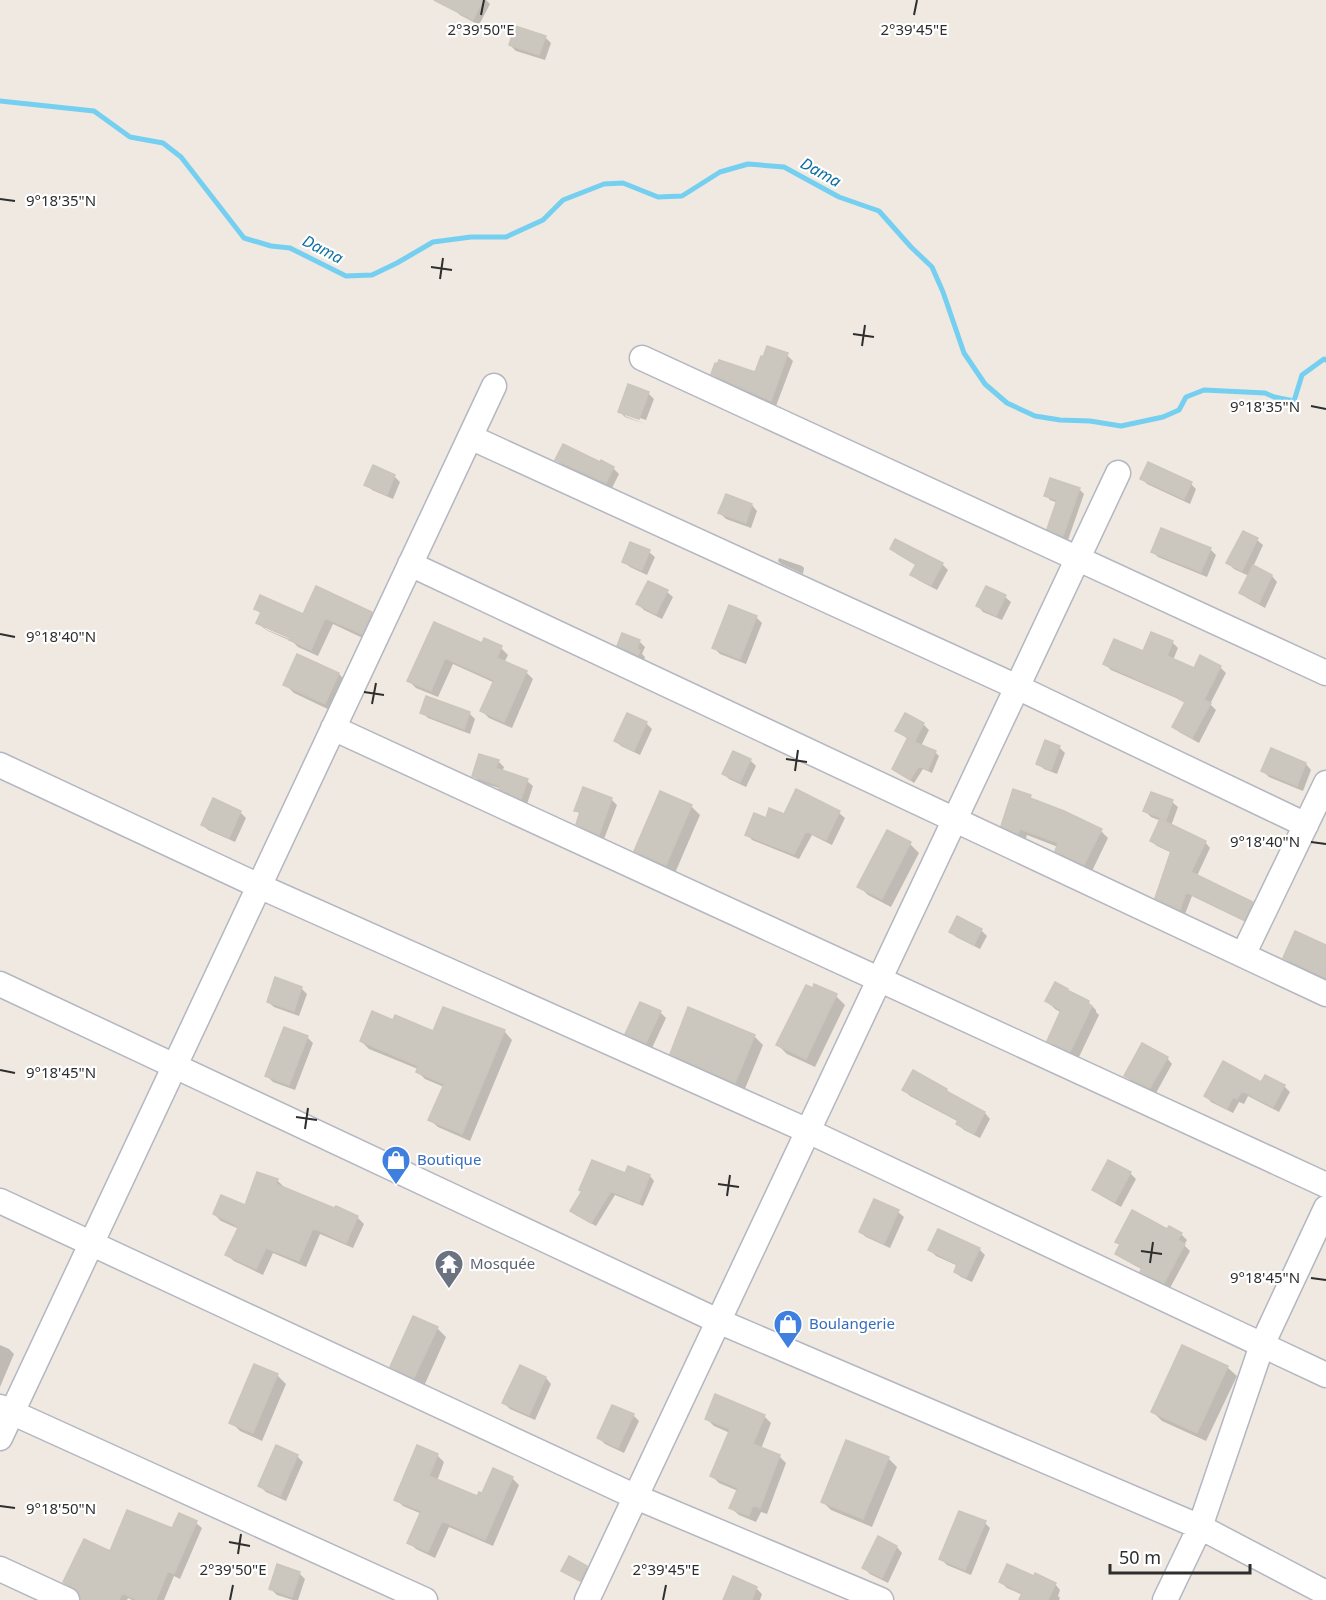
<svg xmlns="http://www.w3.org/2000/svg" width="1326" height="1600" font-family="'Noto Sans',sans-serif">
  <rect width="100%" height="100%" fill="#efe9e1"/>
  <path fill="#0003" fill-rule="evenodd" d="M459 0H486L490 4 479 25 460 15 454 9Z
    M545 37 551 43 545 60 516 51 510 45Z
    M787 355 793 361 776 406 719 380 713 374H756Z
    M648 393 654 399 646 420 625 413V416L645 424 625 417 620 412Z
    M557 460 613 468 619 474 612 488 563 466Z
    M373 467 394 476 400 482 393 499 372 490 366 484Z
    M1142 478 1191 484 1196 489 1190 504 1147 484Z
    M1079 489 1084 494 1068 540 1054 533 1049 529 1058 503 1050 500 1046 495Z
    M752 505 757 511 751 528 726 519 720 513Z
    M1243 533 1257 540 1263 545 1253 567 1272 576 1277 582 1265 608 1247 598 1241 593 1249 576 1234 569 1228 563Z
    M892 548 942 564 948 570 937 590 918 580 912 574 917 566 897 554Z
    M1210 549 1216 555 1207 577 1158 557 1152 551Z
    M649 552 655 557 647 575 630 567 624 562Z
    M779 558 802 566 804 568 803 574 781 564 778 561Z
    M649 583 667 592 673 597 662 619 644 610 638 604Z
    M1005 597 1011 602 1002 620 983 612 978 606Z
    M256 609 304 616 371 613 379 621 369 641 333 624 318 656 298 647 293 642 266 630 258 623 262 614ZM265 625 297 640 296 642 265 629Z
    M756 617 762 623 746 664 720 654 714 648Z
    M434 624 482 645 501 648 508 655 504 663 526 672 533 679 512 728 489 718 482 711 495 683 453 664 438 697 416 688 409 681Z
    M639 641 645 647 642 654 645 657 644 660 625 651 619 645Z
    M1172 642 1178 648 1173 660 1195 670 1220 667 1226 673 1210 704 1216 710 1199 743 1179 732 1174 726 1186 704 1183 701 1111 670 1105 664 1144 653Z
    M298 656 339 674 348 683 334 712 294 693 285 684Z
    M422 712 469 713 475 719 470 734 428 718Z
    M628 715 646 723 652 729 640 755 621 746 615 740Z
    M923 724 929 730 921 746 935 752 939 756 932 773 923 769 914 783 894 769 908 739 897 731Z
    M1059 747 1065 753 1057 774 1044 769 1038 763Z
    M750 760 756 766 746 787 729 779 724 774Z
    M498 761 504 767 502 772 527 781 533 786 527 804 506 794 502 789 480 782 474 776Z
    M1306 764 1311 770 1303 791 1269 777 1263 771Z
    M797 791 839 813 845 818 832 845 812 835 799 859 752 840 747 834 766 819 785 816Z
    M1030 796 1035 802 1101 831 1108 838 1092 871 1064 858 1056 851 1058 847 1027 835 1025 840 1010 833 1003 825Z
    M611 799 617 805 604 839 583 829 577 824 581 815 576 810Z
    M1172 802 1178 807 1171 826 1205 842 1210 848 1197 876 1252 903 1258 909 1250 924 1192 896 1185 914 1162 903 1157 897 1172 853 1157 846 1151 841 1161 821 1151 817 1145 811Z
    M691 806 700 815 675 873 645 860 636 851Z
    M240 812 246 818 235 842 208 830 202 824Z
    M887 832 910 844 919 853 891 907 868 895 859 886Z
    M981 930 987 936 980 949 956 937 951 932Z
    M1326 947V980L1291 964 1285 958Z
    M301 988 307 994 299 1016 274 1007 268 1002Z
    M836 996 845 1005 815 1067 787 1054 778 1045Z
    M1047 1001 1088 1002 1096 1010V1012L1099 1015 1078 1059 1056 1048 1048 1040 1062 1013 1055 1009Z
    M444 1009 505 1032 512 1040 470 1141 438 1127 430 1120 444 1087 425 1079 417 1071 418 1069 369 1049 361 1041 393 1022 434 1033Z
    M660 1012 666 1018 652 1048 633 1039 627 1033Z
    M754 1036 763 1045 744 1091 681 1063 672 1054Z
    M307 1037 313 1043 295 1090 273 1082 267 1076Z
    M1167 1058 1172 1064 1156 1093 1132 1082 1126 1076Z
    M913 1073 947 1090 953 1097 985 1113 990 1119 980 1138 964 1130 958 1124 959 1122 910 1096 904 1090Z
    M1262 1084 1284 1086 1290 1092 1279 1112 1248 1096 1244 1104 1239 1102 1233 1113 1211 1102 1206 1096Z
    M629 1168 650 1176 654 1181 643 1206 615 1195 596 1226 576 1215 572 1211 583 1192 581 1190 626 1174Z
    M1130 1173 1136 1179 1121 1207 1100 1195 1094 1190Z
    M277 1180 284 1187 283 1188 335 1210 357 1217 364 1224 353 1248 320 1234 306 1267 273 1253 263 1275 234 1261 227 1255 239 1229 221 1221 214 1214 246 1207Z
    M898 1212 904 1217 890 1248 866 1237 860 1232Z
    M1168 1231 1181 1234 1187 1240 1184 1245 1190 1251 1170 1288 1148 1277 1142 1271 1143 1270 1123 1259 1117 1253 1121 1245 1117 1241Z
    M979 1249 985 1255 972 1282 961 1277 955 1272 958 1266 936 1256 930 1250Z
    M437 1328 446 1337 424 1386 401 1376 392 1367Z
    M0 1345 9 1349 14 1354 0 1387Z
    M521 1367 546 1378 551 1384 535 1420 510 1409 504 1403Z
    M1227 1367 1237 1376 1206 1441 1162 1421 1153 1412Z
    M277 1375 286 1384 262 1441 240 1431 231 1422Z
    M633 1415 639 1421 624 1453 605 1444 599 1438Z
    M764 1416 771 1423 761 1449 779 1456 786 1463 767 1514 761 1512 756 1522 739 1515 731 1508 738 1491 719 1483 712 1476 730 1433 714 1426 707 1419Z
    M437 1455 444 1462 437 1481 478 1498 512 1478 519 1485 493 1546 449 1527 435 1558 416 1549 409 1542 422 1514 403 1506 396 1499Z
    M297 1456 303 1462 286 1501 266 1492 260 1486Z
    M888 1458 897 1467 872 1527 831 1510 822 1501Z
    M179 1515 196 1523 202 1528 180 1579 174 1576 164 1600H132L128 1598 127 1600H83L81 1594 70 1588 65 1582 173 1529Z
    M985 1523 990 1528 971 1575 947 1565 941 1559Z
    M878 1538 897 1547 902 1553 888 1583 870 1574 864 1568Z
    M586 1567 589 1570 583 1582 566 1573Z
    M299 1573 305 1579 298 1600H293L277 1595 271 1589Z
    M1001 1582 1055 1584 1060 1590 1058 1596 1060 1598 1059 1600H1020L1023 1595 1007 1588Z
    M756 1588 762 1594 760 1600H724Z"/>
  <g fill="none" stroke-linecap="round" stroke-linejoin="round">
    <path stroke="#75cff0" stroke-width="5" d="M0 101 94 111 130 137 163 143 181 157 244 238 271 246 290 248 346 276 372 275 397 263 433 242 471 237H506L543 220 563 200 604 184 623 183 658 197 682 196 720 172 748 164 784 167 839 197 879 211 911 247 932 267 943 292 964 353 985 384 1007 403 1035 416 1060 420 1090 421 1121 426 1163 417 1179 410 1186 397 1204 390 1265 393 1274 397 1294 401 1302 375 1324 359 1326 360"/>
  </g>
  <path fill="#cbc7bf" stroke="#cbc5ba" stroke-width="1.5" d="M434 0H483L473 20Z
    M515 26 546 36 539 55 509 45Z
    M767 346 788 353 771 401 711 374 715 363 717 364 719 360 755 372 761 356 763 357Z
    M628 384 649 392 639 419 618 412Z
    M563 444 600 462 601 460 614 467 606 483 555 460Z
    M1148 462 1192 482 1184 499 1140 479Z
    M373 465 395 475 387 495 364 485Z
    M1050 478 1080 488 1063 536 1047 529 1057 500 1044 496Z
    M726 494 752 504 746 523 718 513Z
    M1161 528 1211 548 1201 572 1151 552Z
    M1243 531 1258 538 1242 571 1226 563Z
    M895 539 943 563 931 585 910 575 916 564 890 549Z
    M630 542 650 550 642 570 622 562Z
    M1253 565 1272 575 1259 603 1239 593Z
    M648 581 668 590 656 614 636 604Z
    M316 586 372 612 362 634 325 618 311 650 289 640 290 638 256 623 261 612 254 609 260 595 303 614Z
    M986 586 1006 595 996 616 976 606Z
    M729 605 757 616 740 659 712 648Z
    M434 622 482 643 484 638 502 646 497 658 527 671 504 722 480 711 494 680 445 658 431 691 407 681Z
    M1151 632 1173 641 1167 656 1194 668 1200 655 1221 666 1204 700 1211 703 1192 738 1172 727 1185 702 1179 699V698L1103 664 1114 639 1143 651Z
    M622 633 640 640 637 649 640 650 638 655 617 646Z
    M297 654 339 673 325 704 283 685Z
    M426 696 470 712 464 729 420 713Z
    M627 713 647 722 634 751 614 741Z
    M905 713 924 723 915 741 895 731Z
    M907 739 936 751 928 770 919 766 910 780 892 769Z
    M1045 740 1060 746 1051 770 1036 764Z
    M1271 748 1306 763 1297 786 1261 771Z
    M733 751 751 759 740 782 722 774Z
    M479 754 499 760 496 768 528 779 521 799 499 789 500 786 472 776Z
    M583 787 612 798 599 835 576 824 580 812 574 811Z
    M796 789 840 811 826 840 806 831 794 854 745 835 754 813 766 818 769 808 784 814Z
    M1013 789 1031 795 1030 798 1064 811 1102 829 1084 865 1055 851 1058 843 1020 829 1018 834 1001 826Z
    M660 791 692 805 666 865 634 851Z
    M1151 792 1173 800 1166 820 1143 811Z
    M213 798 241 811 229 838 201 825Z
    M1160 819 1206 841 1191 872 1253 902 1244 920 1186 892 1180 910 1155 898 1171 851 1150 841Z
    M887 830 911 842 882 899 857 887Z
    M957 916 982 929 974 945 949 932Z
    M1295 931 1326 945V978L1283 958Z
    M275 977 302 987 294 1011 267 1002Z
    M1055 982 1068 989 1067 990 1089 1001 1088 1004 1092 1006 1070 1052 1047 1041 1061 1010 1045 1001Z
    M814 984 837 994 806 1059 776 1045 806 985 813 988Z
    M640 1002 661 1011 646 1043 625 1034Z
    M443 1007 505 1030 462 1134 428 1120 444 1084 416 1072 418 1066 360 1041 372 1011 393 1020 395 1015 433 1031Z
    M688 1007 755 1035 735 1083 670 1054Z
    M284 1027 308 1036 289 1085 265 1076Z
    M1142 1043 1168 1057 1150 1088 1124 1076Z
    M1223 1061 1261 1082 1265 1075 1285 1085 1273 1107 1242 1091 1237 1099 1233 1097 1227 1109 1204 1096Z
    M913 1070 947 1089 946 1091 985 1112 974 1134 956 1124 958 1120 902 1090Z
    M592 1160 625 1173 628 1166 650 1175 639 1203 611 1191 591 1223 570 1211 582 1191 579 1190Z
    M1108 1160 1131 1172 1115 1202 1092 1190Z
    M257 1172 278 1179 276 1184 334 1208 336 1206 358 1216 346 1243 313 1228 299 1261 266 1248 256 1269 225 1255 238 1228 235 1226 236 1225 213 1214 221 1195 245 1205Z
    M874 1199 899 1210 884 1244 859 1232Z
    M1132 1210 1167 1229 1169 1226 1182 1233 1178 1240 1185 1244 1164 1283 1140 1272 1142 1268 1115 1254 1120 1244 1115 1242Z
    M938 1229 980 1248 966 1278 954 1272 957 1264 928 1250Z
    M413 1316 438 1327 414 1378 390 1367Z
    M1182 1345 1228 1366 1197 1433 1151 1412Z
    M254 1364 278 1374 253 1433 229 1423Z
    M520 1365 546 1377 529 1415 502 1403Z
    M715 1394 765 1415 753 1444 780 1455 760 1508 753 1505 749 1516 729 1508 738 1488 710 1476 730 1429 705 1419Z
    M612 1405 634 1414 618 1448 597 1438Z
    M846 1440 889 1457 863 1519 821 1502Z
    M276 1445 298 1455 280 1496 258 1486Z
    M417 1445 438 1454 429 1476 477 1496 479 1492 482 1493 493 1468 513 1477 485 1540 442 1521 428 1552 407 1543 421 1511 394 1500Z
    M127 1510 172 1528 179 1513 197 1521 174 1574 168 1571 156 1600H137L122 1593 119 1600H81L78 1591 63 1582 84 1539 110 1551Z
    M959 1511 986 1521 965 1570 939 1559Z
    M878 1536 897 1546 882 1578 862 1568Z
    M569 1556 587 1566 580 1581 561 1571Z
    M277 1564 300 1572 292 1597 269 1589Z
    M1007 1564 1034 1576 1035 1573 1056 1583 1048 1600H1019L1022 1593 999 1582Z
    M733 1576 757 1587 752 1600H723Z"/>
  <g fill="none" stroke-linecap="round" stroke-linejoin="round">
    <g stroke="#b4b7c1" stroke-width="27">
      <path id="minor" d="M642 358 1326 673
        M470 437 1017 687 1306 825
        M410 564 1326 994
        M333 728 1326 1185
        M0 765 259 886 808 1131 1326 1375
        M1243 955 1326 783
        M0 984 718 1321 1200 1527 1326 1593
        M0 1201 636 1497 881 1600
        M0 1407 425 1600
        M0 1438 494 386
        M0 1569 67 1600
        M587 1600 1118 473
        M1165 1600 1200 1527 1262 1345 1326 1208"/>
    </g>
    <use href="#minor" stroke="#fff" stroke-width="24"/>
  </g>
  <path fill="none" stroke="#2e2e2e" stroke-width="2" d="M481 15 484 0M914 15 917 0M0 199 15 201M431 267 452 270M440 279 443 258M853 334 874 337M862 346 865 325M1311 406 1326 409M0 634 15 637M364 692 384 695M372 704 376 683M786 759 807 762M795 771 798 750M1311 842 1326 844M0 1070 15 1073M296 1117 317 1120M305 1129 308 1108M718 1184 739 1187M727 1196 730 1175M1141 1251 1162 1254M1150 1263 1153 1242M1311 1278 1326 1280M0 1506 15 1508M229 1542 250 1546M238 1554 241 1534M230 1600 233 1585M663 1600 666 1585"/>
  <defs>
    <g id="shop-pin" transform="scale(1.5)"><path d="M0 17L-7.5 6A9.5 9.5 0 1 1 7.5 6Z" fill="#3f7fe0" stroke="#fff"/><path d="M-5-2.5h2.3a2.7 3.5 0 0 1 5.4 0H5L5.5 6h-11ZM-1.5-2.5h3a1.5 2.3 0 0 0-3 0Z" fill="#fff"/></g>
    <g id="temple-pin" transform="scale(1.5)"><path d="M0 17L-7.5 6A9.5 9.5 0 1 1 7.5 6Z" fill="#6b7280" stroke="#fff"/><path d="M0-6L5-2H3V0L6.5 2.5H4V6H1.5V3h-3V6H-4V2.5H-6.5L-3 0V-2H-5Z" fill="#fff"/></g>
  </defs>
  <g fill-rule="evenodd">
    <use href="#shop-pin" x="396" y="1160"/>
    <use href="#temple-pin" x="449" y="1264"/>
    <use href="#shop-pin" x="788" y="1324"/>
  </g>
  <g text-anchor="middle" stroke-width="4.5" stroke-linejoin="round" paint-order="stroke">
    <g font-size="15" fill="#366cbe" stroke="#fff" text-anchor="start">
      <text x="417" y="1165">Boutique</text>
      <text x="809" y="1329">Boulangerie</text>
    </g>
    <g font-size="15" fill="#5b616d" stroke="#fff" text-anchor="start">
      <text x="470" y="1269">Mosquée</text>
    </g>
    <g font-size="16" font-style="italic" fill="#0d6fa3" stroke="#fff">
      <text transform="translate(821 172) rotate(29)" y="6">Dama</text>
      <text transform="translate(323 249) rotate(27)" y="6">Dama</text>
    </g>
  </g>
  <g font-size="15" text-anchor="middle" fill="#2e2e2e" stroke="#fff" stroke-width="4.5" stroke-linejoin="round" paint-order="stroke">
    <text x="481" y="35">2°39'50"E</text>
    <text x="914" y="35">2°39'45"E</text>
    <text x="61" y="206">9°18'35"N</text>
    <text x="1265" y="412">9°18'35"N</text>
    <text x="61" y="642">9°18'40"N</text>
    <text x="1265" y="847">9°18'40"N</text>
    <text x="61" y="1078">9°18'45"N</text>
    <text x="1265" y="1283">9°18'45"N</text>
    <text x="61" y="1514">9°18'50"N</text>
    <text x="233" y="1575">2°39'50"E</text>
    <text x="666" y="1575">2°39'45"E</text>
  </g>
  <path d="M1110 1564v9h140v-9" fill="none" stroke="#2e2e2e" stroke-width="3"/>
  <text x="1119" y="1564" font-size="18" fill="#2e2e2e" stroke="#ffffff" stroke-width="4.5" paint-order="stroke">50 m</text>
</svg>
